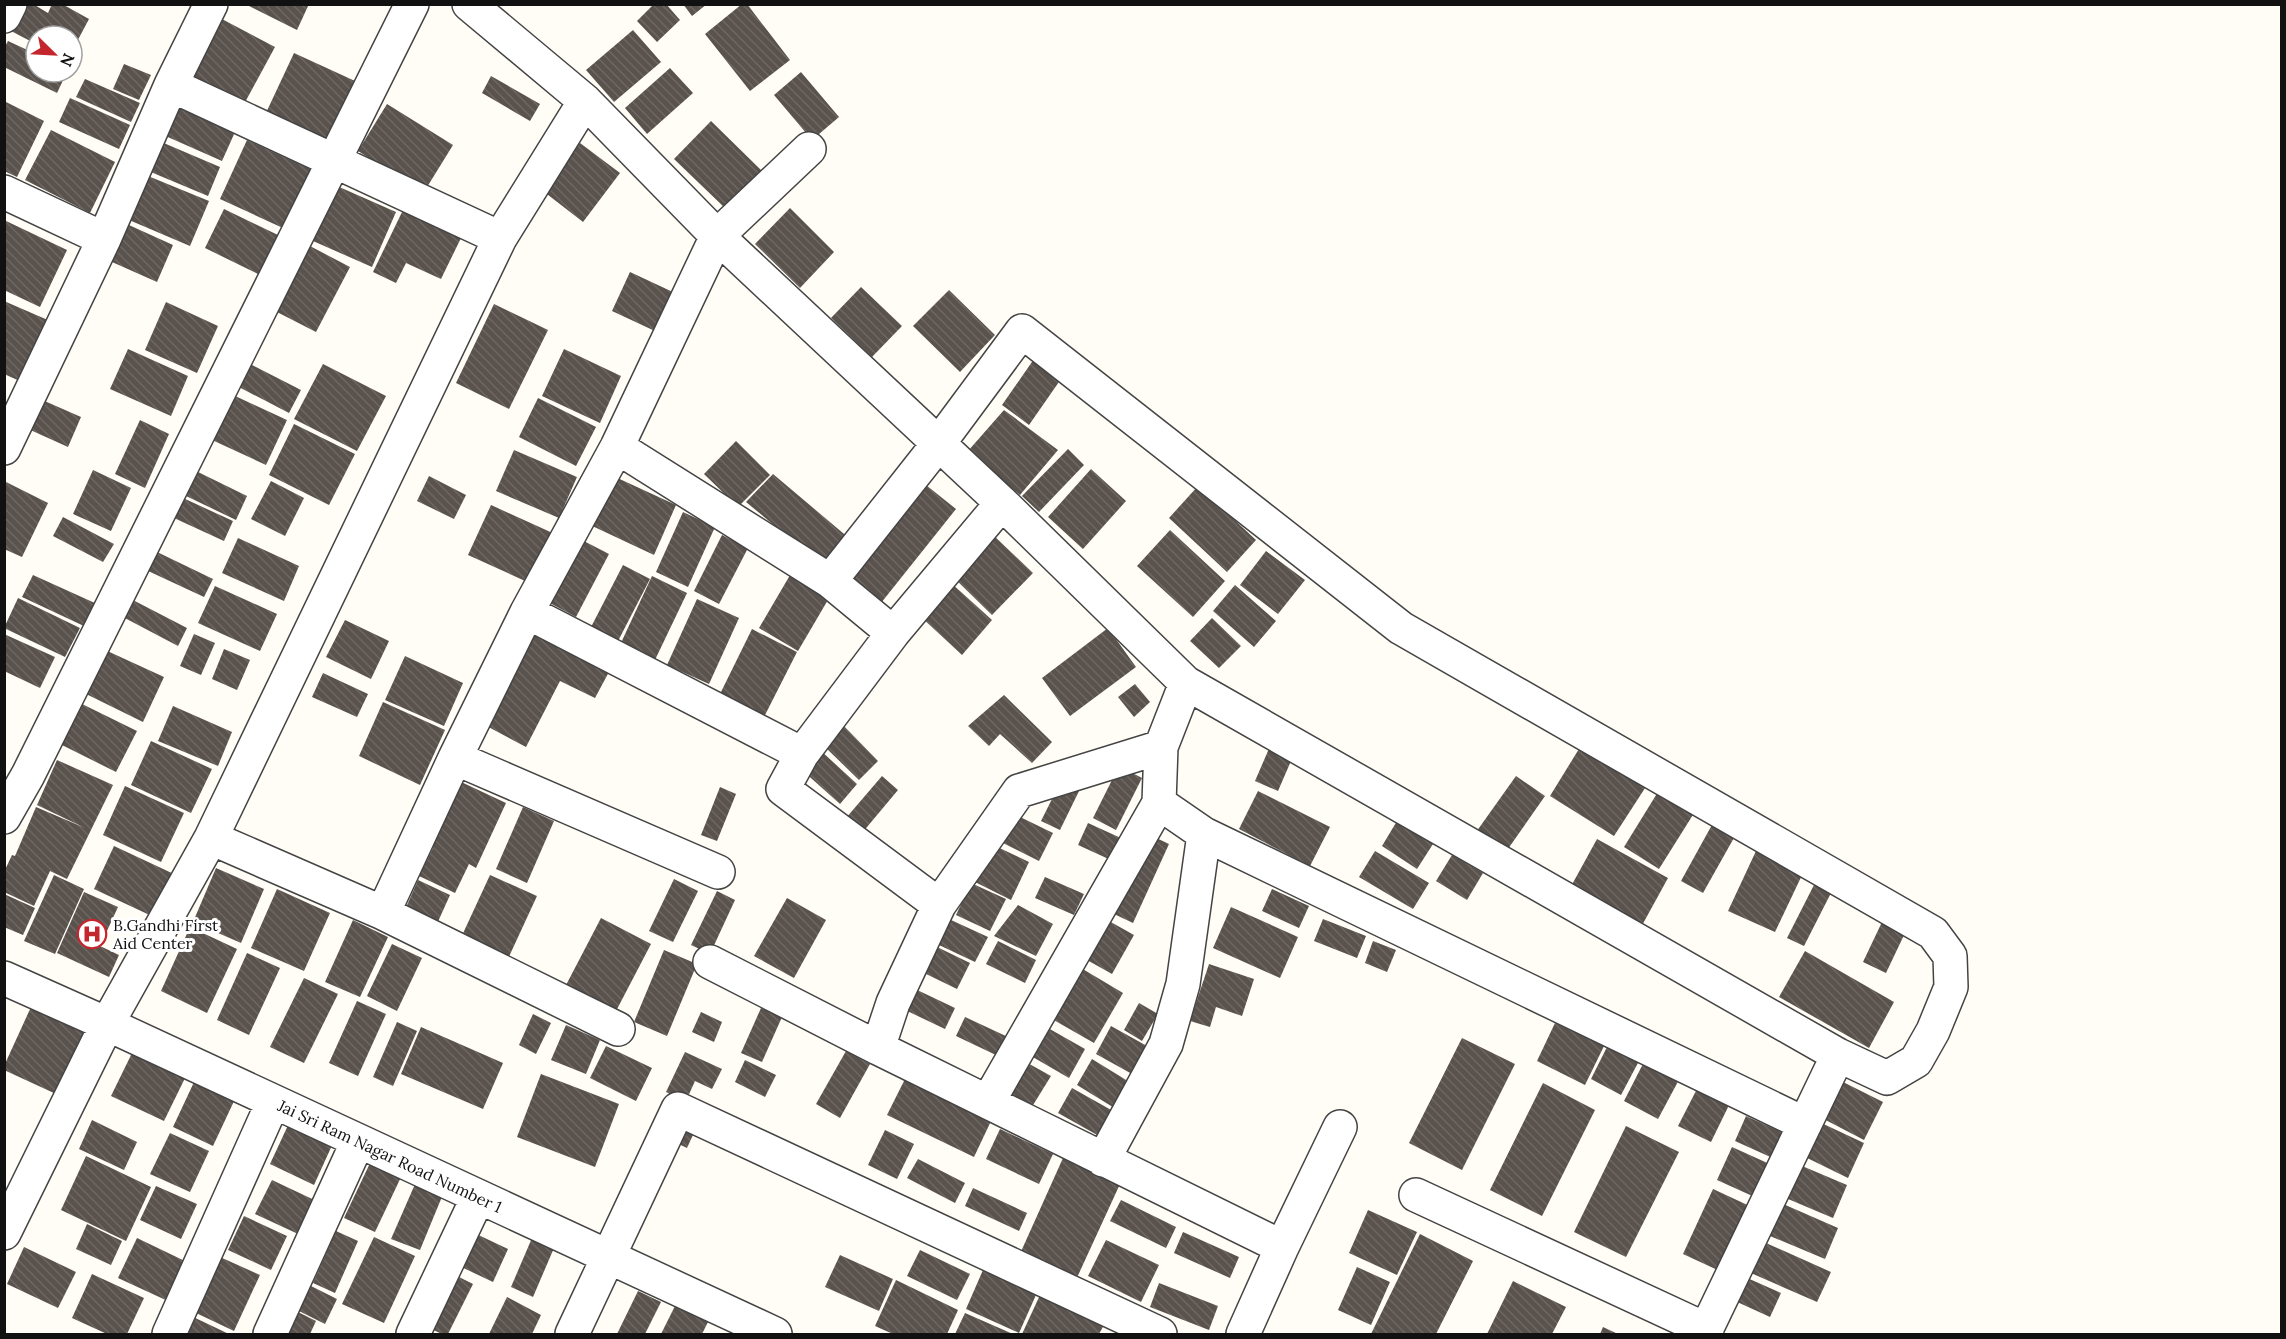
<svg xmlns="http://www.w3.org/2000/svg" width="2286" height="1339" font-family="Lora,serif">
  <defs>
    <pattern id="building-back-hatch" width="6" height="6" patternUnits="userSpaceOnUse" patternTransform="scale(1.5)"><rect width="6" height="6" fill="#5a524d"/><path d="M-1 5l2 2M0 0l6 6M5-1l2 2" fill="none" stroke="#6d6662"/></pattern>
  </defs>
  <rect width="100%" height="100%" fill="#fffdf5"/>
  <path fill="url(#building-back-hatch)" d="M25 4H33L48 13 52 4H62L89 19 72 51V36H36V44L11 31Z
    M245 4H309L297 30Z
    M654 4H666L680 20 657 42 637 21Z
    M683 4H707L692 16Z
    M742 4H747L790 60 750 91 705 34Z
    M220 18 275 47 243 106 188 77Z
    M633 30 661 62 614 102 586 70Z
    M8 41 36 54V72H67L57 93 4 67V48Z
    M294 53 355 81 326 143 265 115Z
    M124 64 151 75 139 100 113 89Z
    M670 68 693 93 647 134 625 108Z
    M801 72 839 117 812 140 774 95Z
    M491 76 540 104 530 121 482 93Z
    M85 79 140 103 131 122 76 97Z
    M70 98 130 125 119 149 59 122Z
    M4 101 44 121 17 177 4 171Z
    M387 104 453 145 424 192 358 151Z
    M174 105 235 132 222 161 161 134Z
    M711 121 762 171 726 209 674 159Z
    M51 130 115 162 90 213 25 180Z
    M247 140 312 170 285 229 220 199Z
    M159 141 220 167 208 196 146 170Z
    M580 143 620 173 583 222 543 191Z
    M148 176 209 201 190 246 129 220Z
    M337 186 396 212 372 267 313 241Z
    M790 208 834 252 800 288 755 244Z
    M224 209 278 235 258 274 205 248Z
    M403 210 461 238 441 279 406 263 396 283 373 272Z
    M4 220 67 250 40 307 4 290Z
    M120 221 173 245 157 282 103 258Z
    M308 245 350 267 316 332 275 311Z
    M630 272 675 293 657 332 612 311Z
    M861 287 902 326 872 357 831 318Z
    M949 290 995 335 960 372 913 326Z
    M4 301 57 324 31 386 4 374Z
    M166 302 218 326 197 373 145 350Z
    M494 304 548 330 509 409 456 383Z
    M128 349 188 376 171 416 110 389Z
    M564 349 621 376 600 423 542 396Z
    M1034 359 1061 379 1029 425 1002 405Z
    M246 362 301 390 289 413 235 385Z
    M323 364 386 396 357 451 294 419Z
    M233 395 287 420 266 465 212 440Z
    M538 398 596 427 576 466 519 437Z
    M40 399 81 417 68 447 26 428Z
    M1004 410 1058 450 1020 495 968 451Z
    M140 420 169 434 145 488 115 474Z
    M294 424 355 454 329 505 269 475Z
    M736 441 770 475 738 507 704 474Z
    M1068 449 1084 465 1039 512 1022 496Z
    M514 450 577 477 559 518 496 491Z
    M1091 469 1126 501 1083 549 1048 517Z
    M93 470 131 488 111 531 73 514Z
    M196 471 247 496 236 520 184 495Z
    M773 474 850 539 826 568 746 502Z
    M611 475 676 505 654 555 588 524Z
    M429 476 466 495 454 519 417 501Z
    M4 481 48 503 22 557 4 549Z
    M271 481 304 498 285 536 251 519Z
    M921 481 956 509 881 603 846 574Z
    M1198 486 1256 540 1227 572 1169 518Z
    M183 498 233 521 224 541 174 518Z
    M491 505 557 535 534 585 468 555Z
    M683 512 715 527 688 587 656 572Z
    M63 517 114 544 103 562 53 536Z
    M1170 530 1225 581 1193 617 1137 566Z
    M990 532 1033 573 992 615 950 574Z
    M722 535 748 548 719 604 694 591Z
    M238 538 299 566 284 601 222 573Z
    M580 539 609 554 576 617 548 602Z
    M155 551 213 579 204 597 146 570Z
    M1266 551 1305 580 1278 614 1240 585Z
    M623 565 650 579 617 643 590 629Z
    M793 570 832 593 798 651 759 628Z
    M33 575 97 604 86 627 22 597Z
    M652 576 687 593 654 662 620 645Z
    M950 582 992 620 962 655 920 616Z
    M1235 585 1276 621 1254 647 1213 611Z
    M215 586 277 614 260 651 198 623Z
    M18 598 80 628 65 657 4 628Z
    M129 598 187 628 178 646 121 616Z
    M697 599 739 618 709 684 667 665Z
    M1212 618 1241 646 1219 668 1190 641Z
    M345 620 389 641 371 679 326 657Z
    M529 628 610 670 595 698 560 681 526 747 481 723Z
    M1108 628 1136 667 1070 716 1042 678Z
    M752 629 797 652 764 717 720 694Z
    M4 634 55 657 40 688 4 671Z
    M194 634 215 643 201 675 180 666Z
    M103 649 164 677 143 722 82 692Z
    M224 649 250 660 237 690 212 679Z
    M405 656 463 683 444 726 385 700Z
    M323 673 368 694 357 717 312 697Z
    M1135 684 1150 702 1134 717 1118 697Z
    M1004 695 1052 742 1032 763 1000 734 989 746 968 726Z
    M383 702 445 730 420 785 359 756Z
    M80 703 137 731 116 772 60 744Z
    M173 706 232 732 218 766 158 741Z
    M842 724 878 761 859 780 822 744Z
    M151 741 212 769 191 813 131 785Z
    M1271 744 1294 754 1278 791 1255 781Z
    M1582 744 1647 785 1614 836 1550 796Z
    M820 750 857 784 840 804 802 770Z
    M57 760 113 785 67 879 50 871 34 906 4 892V872L12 855 15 856 36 807 85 828 37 805Z
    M1119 766 1142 778 1116 830 1093 818Z
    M882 776 898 790 862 833 846 818Z
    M1516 776 1545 796 1503 856 1474 835Z
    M1062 779 1080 789 1060 830 1041 821Z
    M457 780 506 803 476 868 469 864 455 893 419 876 433 848 428 846Z
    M125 786 184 813 161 862 103 835Z
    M720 787 736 794 717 841 701 835Z
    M1661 787 1696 810 1659 869 1624 847Z
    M1258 791 1330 827 1310 866 1239 829Z
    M523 807 554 821 527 883 496 869Z
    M1010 812 1053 833 1039 861 997 840Z
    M1397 821 1433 844 1417 869 1382 846Z
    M1088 823 1123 839 1113 861 1078 845Z
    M1713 823 1735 836 1703 893 1681 881Z
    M1150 835 1169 844 1133 923 1114 914Z
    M1597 839 1668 878 1640 929 1569 890Z
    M989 843 1029 862 1011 900 971 880Z
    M114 846 176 875 156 918 94 889Z
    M1375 851 1429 883 1413 909 1359 877Z
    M1756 851 1803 873 1775 932 1728 911Z
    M1452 855 1483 873 1467 900 1436 881Z
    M216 868 264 889 241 943 193 922Z
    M54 875 84 889 55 954 24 941Z
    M490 875 537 896 506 963 459 942Z
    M1045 877 1084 894 1074 915 1035 898Z
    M674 879 698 891 673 942 649 931Z
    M418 880 450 895 436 926 404 912Z
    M971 883 1006 899 990 931 956 915Z
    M1815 883 1832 891 1804 946 1787 938Z
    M277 889 330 913 304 971 251 948Z
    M1272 889 1309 906 1299 928 1262 911Z
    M717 891 735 900 710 954 691 945Z
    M84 892 118 907 100 946 119 955 109 977 57 953Z
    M4 894 35 908 23 935 4 927Z
    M787 898 826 920 794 978 754 956Z
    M1018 905 1053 924 1036 956 994 936Z
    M1231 907 1298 937 1280 978 1213 948Z
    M601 918 651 944 615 1013 565 987Z
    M1323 919 1366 936 1357 958 1314 941Z
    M353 920 388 937 360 997 325 982Z
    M951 920 988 937 975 962 939 945Z
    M1109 921 1134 935 1112 974 1087 960Z
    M1882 922 1905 933 1886 973 1863 962Z
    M190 927 237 949 207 1013 161 991Z
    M998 941 1036 960 1025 983 986 964Z
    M1373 941 1396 950 1387 972 1365 963Z
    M392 944 422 958 397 1011 367 996Z
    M935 946 970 963 957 989 922 972Z
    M664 950 697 964 667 1036 634 1022Z
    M1805 951 1894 1002 1869 1048 1779 997Z
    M247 953 280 968 249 1035 217 1020Z
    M1209 964 1254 979 1242 1016 1216 1007 1210 1027 1190 1021Z
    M1081 968 1123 993 1094 1043 1052 1019Z
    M304 978 338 994 304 1063 270 1047Z
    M913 988 955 1008 945 1029 903 1009Z
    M357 1001 386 1014 358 1076 329 1063Z
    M1139 1003 1158 1014 1142 1041 1124 1030Z
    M31 1007 84 1031 56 1094 4 1070V1066Z
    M761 1008 782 1017 762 1062 741 1053Z
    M701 1012 722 1022 714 1042 692 1032Z
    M533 1014 551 1023 536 1054 519 1045Z
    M965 1017 1008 1037 998 1056 956 1036Z
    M397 1022 417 1031 393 1086 373 1077Z
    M1555 1023 1604 1046 1585 1085 1537 1061Z
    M566 1025 600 1040 586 1074 551 1060Z
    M1111 1026 1147 1046 1132 1074 1096 1054Z
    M421 1027 503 1063 483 1109 401 1074Z
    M1048 1028 1085 1049 1069 1078 1031 1056Z
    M1462 1038 1515 1064 1462 1170 1409 1143Z
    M1608 1045 1639 1061 1621 1095 1591 1079Z
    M606 1046 652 1068 636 1101 590 1078Z
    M133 1051 186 1076 164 1121 111 1096Z
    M846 1051 870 1064 840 1118 816 1104Z
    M685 1052 722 1069 712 1089 695 1081 686 1101 666 1092Z
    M1646 1058 1681 1076 1658 1119 1624 1101Z
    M1092 1059 1131 1083 1116 1109 1077 1085Z
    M745 1060 776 1075 765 1097 735 1082Z
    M1024 1061 1051 1076 1030 1110 1005 1096Z
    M541 1074 619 1104 595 1167 517 1137Z
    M906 1077 992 1119 974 1157 887 1115Z
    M1835 1078 1883 1102 1864 1140 1816 1115Z
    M195 1080 235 1099 213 1146 173 1127Z
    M1543 1083 1595 1110 1542 1216 1490 1190Z
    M1699 1085 1731 1101 1711 1142 1678 1126Z
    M1072 1088 1113 1111 1099 1136 1058 1113Z
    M1746 1116 1788 1135 1777 1160 1735 1141Z
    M92 1120 137 1142 124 1170 79 1149Z
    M1815 1120 1864 1143 1848 1178 1799 1154Z
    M290 1121 334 1141 314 1185 270 1164Z
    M698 1124 687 1148 666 1138Z
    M1626 1126 1679 1152 1626 1257 1574 1232Z
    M1000 1129 1053 1154 1039 1184 986 1159Z
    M885 1130 914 1144 897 1179 868 1165Z
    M170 1133 209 1151 190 1192 150 1174Z
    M1732 1147 1774 1166 1759 1199 1717 1180Z
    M86 1156 151 1187 126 1241 61 1210Z
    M1063 1158 1120 1184 1075 1282 1019 1256Z
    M918 1159 965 1183 955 1203 907 1178Z
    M371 1161 402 1175 375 1232 344 1218Z
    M1795 1163 1847 1185 1833 1218 1781 1196Z
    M419 1175 446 1187 420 1250 391 1239Z
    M272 1180 327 1206 311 1240 255 1214Z
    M156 1186 197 1204 181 1239 140 1220Z
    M973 1188 1027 1213 1019 1231 965 1206Z
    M1713 1189 1754 1208 1724 1273 1683 1254Z
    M1121 1200 1176 1227 1166 1248 1110 1221Z
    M1776 1201 1838 1228 1825 1259 1763 1233Z
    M1368 1210 1417 1232 1397 1275 1349 1253Z
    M244 1216 287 1236 271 1270 228 1250Z
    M87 1224 122 1241 111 1265 76 1249Z
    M336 1231 358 1241 335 1293 313 1283Z
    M470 1231 508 1249 493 1282 455 1264Z
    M535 1231 557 1241 533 1297 511 1287Z
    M1183 1232 1239 1257 1230 1278 1174 1253Z
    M1420 1234 1473 1261 1436 1334H1371Z
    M374 1237 415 1256 384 1323 342 1304Z
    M137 1238 189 1263 170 1302 118 1278Z
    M1757 1239 1831 1272 1817 1302 1744 1270Z
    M1106 1240 1159 1265 1141 1302 1088 1276Z
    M24 1247 76 1272 58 1308 7 1284Z
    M920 1250 970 1274 957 1300 907 1276Z
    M840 1255 893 1279 879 1311 825 1287Z
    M220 1257 260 1275 234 1331 194 1312Z
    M1357 1267 1390 1282 1371 1325 1338 1310Z
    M983 1270 1036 1295 1019 1333 966 1309Z
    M92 1274 144 1298 127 1334H107L72 1318Z
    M453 1274 473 1284 448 1334H442L427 1327Z
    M1745 1277 1781 1293 1770 1317 1735 1301Z
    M896 1280 958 1310 947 1334H893L875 1326Z
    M1513 1281 1566 1307 1552 1334H1487Z
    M1159 1283 1218 1306 1209 1330 1150 1307Z
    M307 1284 337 1299 325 1324 295 1309Z
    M638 1291 661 1302 645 1334H617Z
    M1040 1295 1104 1325 1099 1334H1022Z
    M507 1297 541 1315 532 1334H489Z
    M678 1300 711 1316 702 1334H661Z
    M294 1310 316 1321 310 1334H282Z
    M965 1313 1013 1334H955Z
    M189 1315 229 1334H180Z
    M1603 1327 1618 1334H1600Z"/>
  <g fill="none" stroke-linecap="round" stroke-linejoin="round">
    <g stroke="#444" stroke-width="36">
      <path id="minor" d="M469 4 585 101 717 236 1002 503 1186 683 1838 1055 1887 1078 1916 1061 1933 1031 1951 987 1950 956 1933 933 1401 628 1022 331 939 443 830 581
        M4 16 10 4
        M171 85 500 238
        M4 192 104 239
        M617 447 830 581 893 633
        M4 448 104 239 171 85 211 4
        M527 612 802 754
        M1186 683 1161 747 1159 803 1204 834 1805 1124
        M1161 747 1019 791 939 905 893 1003 878 1048 1282 1247
        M455 758 718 872
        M4 817 28 775 412 4
        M211 838 383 913 618 1029
        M939 905 783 789 802 754 893 633 1002 503
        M383 913 455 758 527 612 617 447 717 236 809 149
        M710 962 878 1048
        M4 978 107 1024 775 1334
        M988 1102 1159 803
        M1103 1160 1166 1044 1183 984 1204 834
        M1416 1195 1707 1330
        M4 1233 107 1024 211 838 500 238 585 101
        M169 1334 273 1102
        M270 1334 358 1141
        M413 1334 478 1197
        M572 1334 678 1109 1160 1334
        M1243 1334 1282 1247 1340 1127
        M1704 1334 1838 1055"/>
    </g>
    <use href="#minor" stroke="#fff" stroke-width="33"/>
  </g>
  <defs>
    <g id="hospital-ring" transform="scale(1.5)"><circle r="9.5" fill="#fff" stroke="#c4262e" stroke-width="1.5"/><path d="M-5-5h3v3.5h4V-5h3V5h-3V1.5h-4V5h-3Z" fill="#c4262e"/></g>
  </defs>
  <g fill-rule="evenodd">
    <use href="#hospital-ring" x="92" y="934"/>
  </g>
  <g text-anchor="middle" stroke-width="6" stroke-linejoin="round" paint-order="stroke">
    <g font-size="16" fill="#111" stroke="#fff" text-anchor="start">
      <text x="113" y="931">B.Gandhi First<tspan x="113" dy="18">Aid Center</tspan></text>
    </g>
    <g font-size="16" fill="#111" stroke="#fff">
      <text transform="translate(390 1156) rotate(25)" y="6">Jai Sri Ram Nagar Road Number 1</text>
    </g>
  </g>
  <rect width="2286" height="1339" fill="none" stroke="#111111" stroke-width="12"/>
  <g transform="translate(54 54) rotate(114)"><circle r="28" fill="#ffffff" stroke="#a0a0a0" stroke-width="1.5"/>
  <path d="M0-4.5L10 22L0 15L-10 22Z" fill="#c4262e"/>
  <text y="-9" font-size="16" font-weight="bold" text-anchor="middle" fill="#111111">N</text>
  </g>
</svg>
